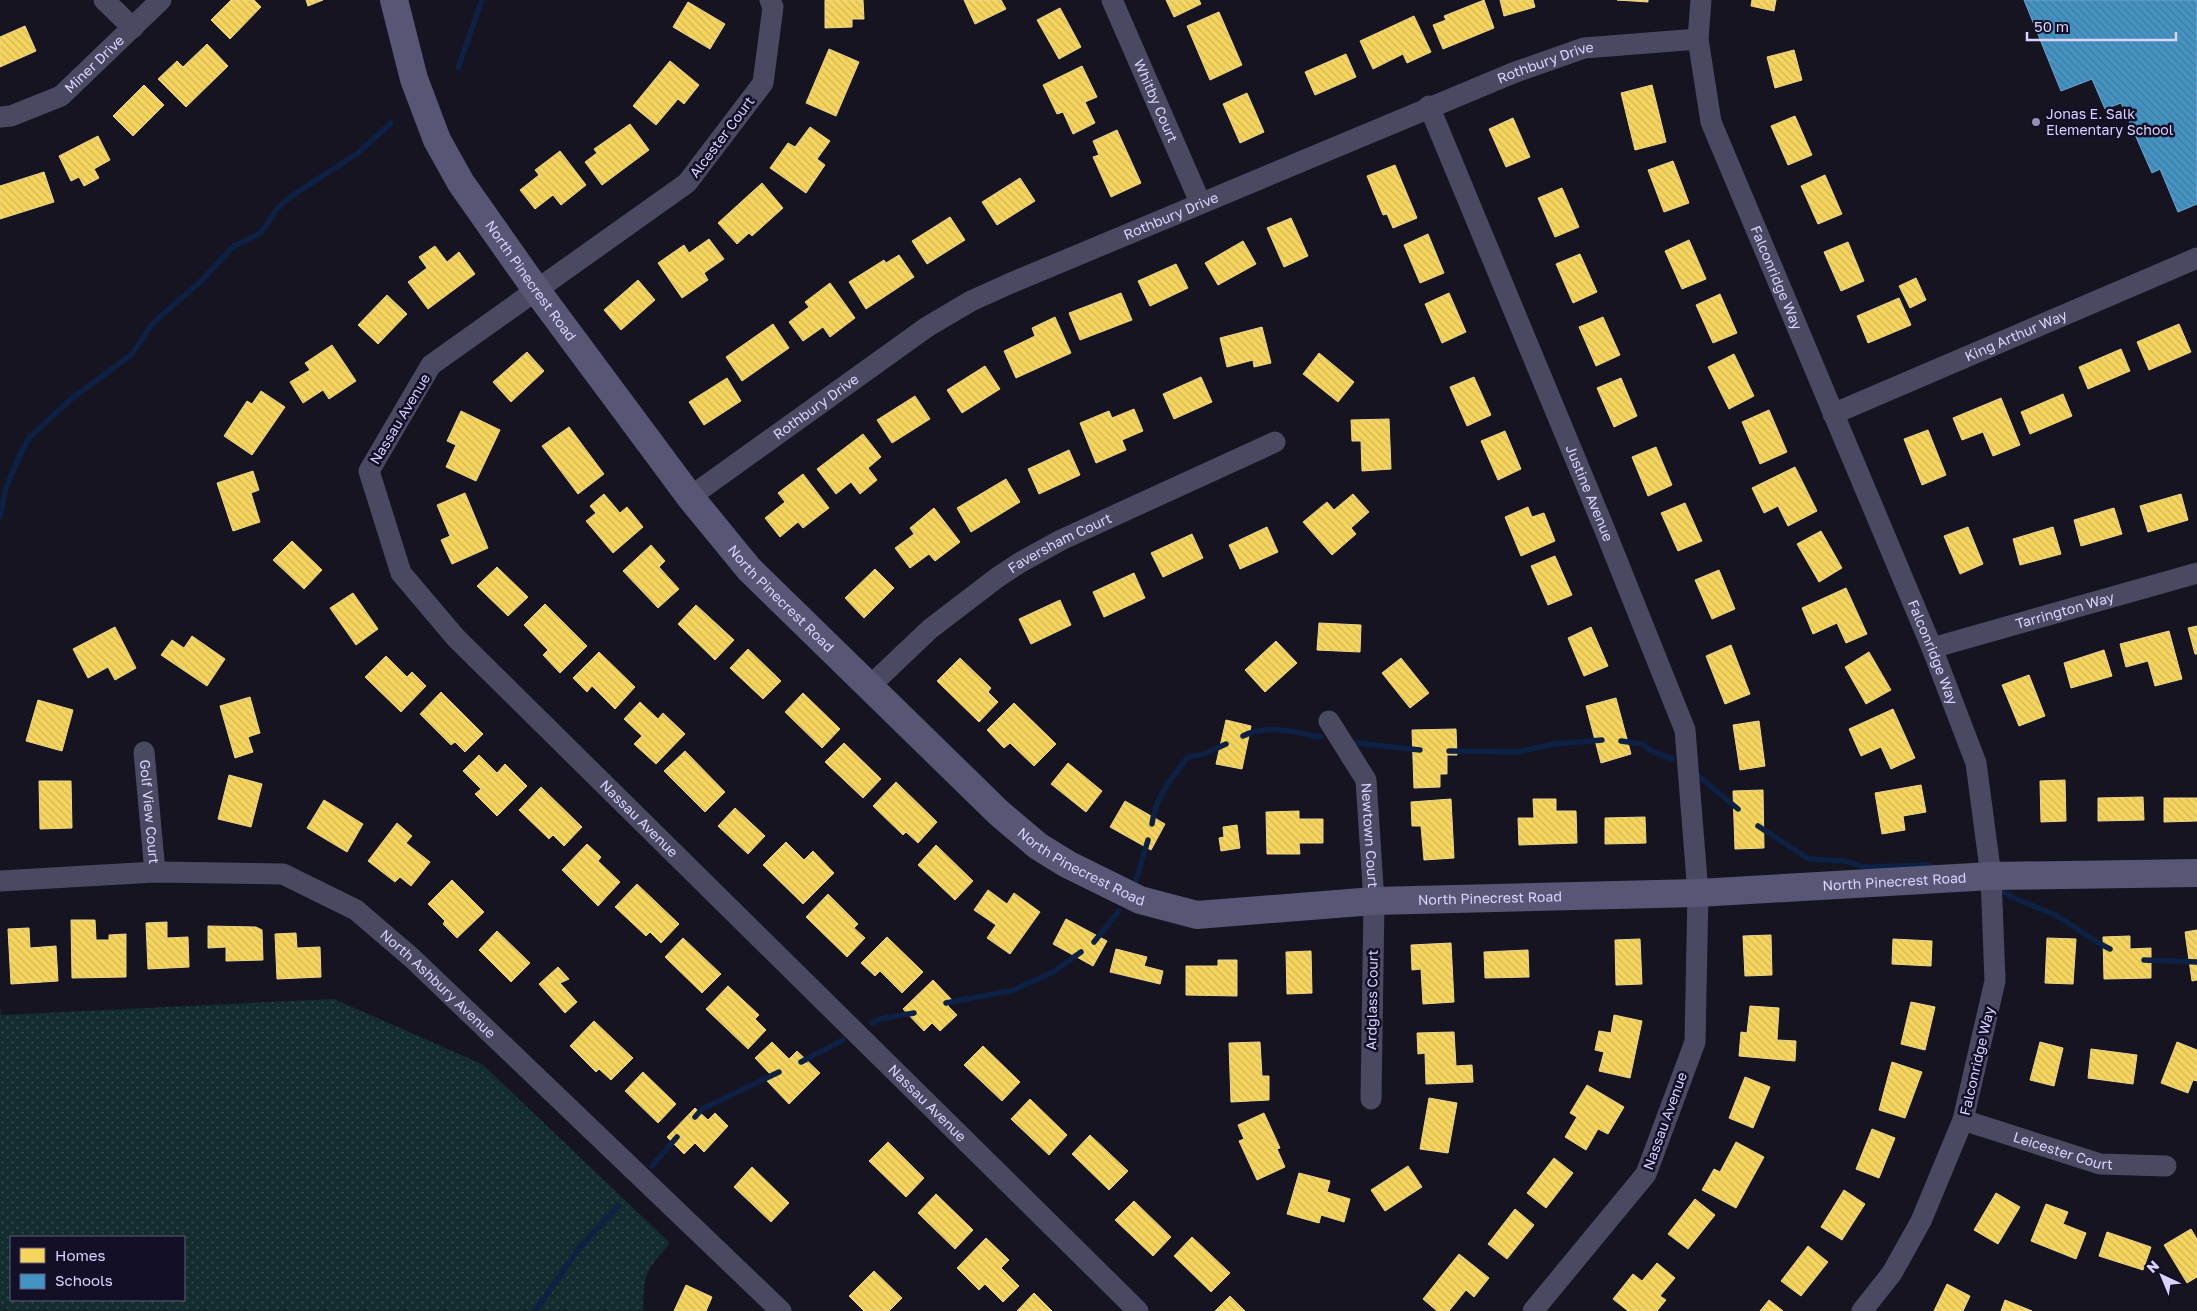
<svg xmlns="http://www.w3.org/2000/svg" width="2197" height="1311" font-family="'Golos Text',sans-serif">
  <defs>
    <pattern id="grass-dots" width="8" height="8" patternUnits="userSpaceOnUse" patternTransform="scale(1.25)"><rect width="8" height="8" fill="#132c2d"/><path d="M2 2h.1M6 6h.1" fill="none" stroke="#354a4c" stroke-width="1.8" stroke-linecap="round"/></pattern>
    <pattern id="homes-back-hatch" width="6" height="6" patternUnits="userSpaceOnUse" patternTransform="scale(1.25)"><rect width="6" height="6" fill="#f6d55c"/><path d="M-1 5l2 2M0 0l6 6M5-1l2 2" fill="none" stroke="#d2b759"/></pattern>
    <pattern id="schools-back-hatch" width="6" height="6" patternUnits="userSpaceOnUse" patternTransform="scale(1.25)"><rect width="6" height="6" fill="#4393c3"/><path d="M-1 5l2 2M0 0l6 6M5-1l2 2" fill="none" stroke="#427a9f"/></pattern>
  </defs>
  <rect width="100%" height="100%" fill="#161421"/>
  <path fill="url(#grass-dots)" fill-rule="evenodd" d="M334 999 482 1064 670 1243C645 1272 644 1273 643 1311H0V1004L1 1015ZM11 1237H184V1300H11Z"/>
  <path fill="url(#homes-back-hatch)" stroke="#edd58d" d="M231 0H254L261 7 230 39 211 20Z
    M306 0H323L308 6Z
    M825 0H863L864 19H852V27L825 28Z
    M964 0H1001L1006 9 975 24Z
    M1166 0H1199L1201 4 1174 17Z
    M1484 0 1494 28 1443 49 1433 25 1446 20 1444 16Z
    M1500 0H1533L1535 7 1504 16Z
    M1617 0H1648V2Z
    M1752 0H1776L1774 11 1751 6Z
    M688 2 725 24 710 49 673 27Z
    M1060 8 1081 47 1059 59 1037 20Z
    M1219 12 1242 65 1210 80 1187 26Z
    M1414 16 1431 52 1407 63 1403 54 1373 69 1360 41Z
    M25 26 36 51 0 67V37Z
    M207 44 228 66 186 107 158 79 177 61 183 67Z
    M829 49 859 62 836 116 806 103Z
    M1794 50 1802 80 1775 88 1767 57Z
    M1346 54 1356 77 1315 95 1305 72Z
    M670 61 699 85 684 104 678 99 656 125 633 106Z
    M1082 66 1097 97 1085 102 1095 123 1073 134 1063 112 1057 114 1043 85Z
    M144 85 164 105 133 136 113 116Z
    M1652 85 1666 142 1635 150 1621 93Z
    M1247 93 1264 132 1240 143 1223 104Z
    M1795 116 1812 155 1788 165 1771 126Z
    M1513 118 1530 157 1506 167 1489 129Z
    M630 124 649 150 602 185 585 162 597 153 594 149Z
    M810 127 830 141 817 159 825 165 806 193 770 168 788 143 795 147Z
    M1117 130 1141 183 1111 197 1093 157 1099 155 1093 141Z
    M98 136 110 160 94 169 99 178 84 186 79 177 71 181 59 156Z
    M560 151 586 185 561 205 553 195 535 209 520 190 539 175 535 170Z
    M1673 161 1689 203 1664 212 1648 170Z
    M1395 165 1417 218 1393 228 1387 214 1383 215 1367 176Z
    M44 172 54 202 0 219V186Z
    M1825 175 1842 214 1818 224 1801 186Z
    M1020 178 1035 201 997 225 982 202Z
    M762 183 783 208 752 236 749 233 737 244 718 223Z
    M1562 188 1579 227 1555 237 1538 198Z
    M950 217 965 240 927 264 912 241Z
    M1291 218 1308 256 1284 267 1267 228Z
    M1428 234 1444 273 1420 283 1404 245Z
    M709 239 724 259 704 273 708 280 682 298 658 263 684 245 689 253Z
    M1689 240 1706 279 1682 289 1665 251Z
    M1243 241 1256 264 1218 285 1205 263Z
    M1848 242 1864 281 1841 291 1824 252Z
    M435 246 447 262 459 252 475 274 428 309 408 282 427 268 419 257Z
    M1580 254 1597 292 1573 303 1556 264Z
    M899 255 914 277 866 309 849 282 884 260 886 263Z
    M1176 264 1188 288 1150 306 1138 281Z
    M1916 278 1926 300 1910 308 1899 286Z
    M638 280 655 300 621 330 604 310Z
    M830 283 855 318 830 337 823 327 803 341 789 322 809 307 805 302Z
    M1121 293 1132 320 1080 340 1069 313Z
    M1449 293 1466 332 1442 343 1425 304Z
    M1720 294 1737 333 1713 343 1696 305Z
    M387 295 407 314 378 344 358 325Z
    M1899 298 1911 325 1868 343 1857 316Z
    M1055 317 1071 353 1016 378 1004 351 1035 336 1032 328Z
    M1603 317 1620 355 1596 366 1579 327Z
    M773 324 789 348 742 381 726 357Z
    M2179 324 2191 352 2149 370 2137 342Z
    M1262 327 1271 363 1254 367 1253 360 1227 367 1220 338Z
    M332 345 356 381 329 399 323 390 303 403 290 382 310 370 305 363Z
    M2121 349 2130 371 2088 389 2079 367Z
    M527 352 544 371 511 402 493 382Z
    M1319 353 1354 382 1338 402 1303 374Z
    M1734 354 1754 396 1729 409 1708 367Z
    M985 366 1000 389 962 413 947 390Z
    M1201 377 1212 402 1174 419 1163 394Z
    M1474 377 1491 415 1467 426 1450 387Z
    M727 378 741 401 704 425 689 402Z
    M1621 378 1637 416 1614 427 1597 388Z
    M261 391 285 407 252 455 224 436 247 401 252 404Z
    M2063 394 2072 416 2030 434 2021 412Z
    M915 396 930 419 892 443 877 420Z
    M2001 398 2020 445 1993 456 1983 432 1962 440 1953 418Z
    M1134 409 1143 431 1122 440 1126 450 1096 463 1080 423 1109 411 1112 418Z
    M1769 410 1787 452 1760 464 1742 422Z
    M461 411 500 430 476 481 446 467 456 445 447 441Z
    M1389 419 1391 469 1362 471 1361 441H1352L1351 420Z
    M569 427 604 474 578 494 542 446Z
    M1928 430 1946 475 1922 485 1904 439Z
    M1505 431 1521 469 1498 480 1481 441Z
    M863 434 881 457 868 468 877 480 860 494 851 482 836 494 817 469Z
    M1656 447 1672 485 1648 496 1632 457Z
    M1069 450 1080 475 1039 494 1028 469Z
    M1795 467 1817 511 1788 526 1778 506 1764 513 1752 488Z
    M253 471 259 490 251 493 260 522 233 531 217 483Z
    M803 474 829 508 803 528 798 522 780 537 765 518 785 502 778 493Z
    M1006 479 1020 502 971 532 957 508Z
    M465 493 488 548 452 564 441 540 450 536 437 505Z
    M604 494 620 513 627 507 643 527 613 553 586 521 596 513 590 506Z
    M1353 494 1369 512 1351 528 1356 534 1332 555 1303 522 1327 502 1334 510Z
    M2181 494 2188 520 2148 532 2140 506Z
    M1685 503 1702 541 1678 551 1661 513Z
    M1528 507 1532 517 1544 513 1555 541 1521 556 1505 517Z
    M934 508 960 542 935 561 929 554 910 568 895 548 914 534 910 528Z
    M2114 508 2122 534 2081 546 2074 520Z
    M1267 527 1278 552 1240 569 1229 545Z
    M1968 527 1983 564 1960 574 1944 536Z
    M2053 527 2061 554 2020 565 2013 539Z
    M1821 531 1842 568 1819 582 1797 544Z
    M1192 534 1203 558 1163 577 1151 553Z
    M292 541 322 570 304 589 273 560Z
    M651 545 665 561 659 567 679 589 658 608 623 571Z
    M1555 556 1572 595 1548 605 1531 566Z
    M497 567 528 597 508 616 477 586Z
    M875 569 894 588 864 618 845 598Z
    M1719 570 1735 609 1712 619 1695 580Z
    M1134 573 1145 598 1104 617 1093 592Z
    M1846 588 1867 634 1846 643 1837 623 1813 634 1802 608Z
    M353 593 378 629 356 645 330 608Z
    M1060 600 1071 625 1031 644 1019 619Z
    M545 604 587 646 560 673 543 655 548 650 524 625Z
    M696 605 734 640 715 660 678 624Z
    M1319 623 1361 625 1360 652 1317 650Z
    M2197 626V654H2195L2188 628Z
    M115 627 136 668 115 680 108 667 88 678 73 649Z
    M1591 627 1608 666 1584 676 1568 638Z
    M2169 631 2182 679 2155 686 2148 661 2126 667 2120 644Z
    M192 636 225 659 207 686 161 655 172 640 184 648Z
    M1276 641 1297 663 1265 692 1245 670Z
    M1731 645 1750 694 1725 704 1706 656Z
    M748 649 781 681 763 699 730 668Z
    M2104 650 2112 676 2071 688 2064 663Z
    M599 652 635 687 615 709 592 686 587 692 573 678Z
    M1869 652 1891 690 1866 704 1845 667Z
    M386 656 407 677 412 672 426 686 401 712 365 677Z
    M960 658 991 688 988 692 998 702 979 722 937 681Z
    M1401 658 1429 693 1410 708 1382 673Z
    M2029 675 2045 716 2019 726 2002 685Z
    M441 692 483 734 465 752 455 742 451 745 420 714Z
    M803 693 840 729 822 748 785 712Z
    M250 697 260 733 248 737 253 752 235 758 220 706Z
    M1616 698 1631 754 1601 763 1586 706Z
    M38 700 73 710 62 751 26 741Z
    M640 702 658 719 663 713 685 734 656 764 634 744 642 736 624 719Z
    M1014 703 1056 744 1034 766 1010 743 1004 748 987 730Z
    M1893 709 1915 758 1891 769 1881 747 1861 756 1849 729Z
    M1226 720 1251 726 1242 769 1216 764Z
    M1759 721 1765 766 1740 770 1733 725Z
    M1456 729 1457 755H1447V774H1440V787L1414 788 1412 730Z
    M844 743 881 779 863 798 825 762Z
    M685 751 725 792 705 812 664 771Z
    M479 755 497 773 505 764 527 786 497 816 475 794 481 789 463 771Z
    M1068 763 1102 791 1086 812 1051 784Z
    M229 775 262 784 251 827 218 819Z
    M2065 780 2066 821 2041 822 2040 781Z
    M39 781H71L72 828 40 829Z
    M896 782 937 822 918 843 906 832 903 835 873 806Z
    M1921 785 1926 812 1903 816 1905 830 1882 834 1875 793Z
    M541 787 582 827 564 846 553 835 549 839 519 810Z
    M1763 790 1764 848 1735 849 1733 791Z
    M2143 797 2144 820 2098 821V798Z
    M2164 798H2197V821L2164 822Z
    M1451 799 1454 858 1424 860 1421 826H1412L1411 802Z
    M1533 799H1556V811H1576L1577 843 1519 845 1518 818H1534Z
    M324 800 363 824 347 852 307 828Z
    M1125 801 1165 824 1151 850 1110 827Z
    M735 808 765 836 748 854 718 826Z
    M1299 811V819H1323V843H1299L1300 854H1267L1266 812Z
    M1645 817 1646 843 1605 844V818Z
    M397 823 412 836 406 843 430 862 411 886 400 877 395 882 368 861Z
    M1237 825 1240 848 1221 851 1219 838 1224 837 1223 827Z
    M786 842 804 860 813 851 834 873 803 904 763 865Z
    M587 844 601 857 598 861 620 882 598 906 562 870Z
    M936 845 973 881 955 900 918 865Z
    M452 880 484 912 457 938 443 924 445 921 428 904Z
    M637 884 679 924 661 943 650 932 646 936 615 907Z
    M988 890 1007 904 1014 893 1040 912 1010 954 987 938 996 925 974 910Z
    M828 894 858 924 854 928 865 938 847 957 806 917Z
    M1066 919 1107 941 1093 966 1053 944Z
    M71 920H95L96 940H109V935L126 934V977L72 978Z
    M167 922V938L188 937 189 967 148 969 146 923Z
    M208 926 256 927 262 930 263 960 226 961V947L208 948Z
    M29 928 30 948 56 946 58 981 11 984 8 929Z
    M2197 930V980L2192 981 2185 932Z
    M497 931 530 963 511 982 479 950Z
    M296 933 297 948 320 947 321 977 277 979 275 934Z
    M1771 935 1772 975 1745 976 1743 936Z
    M2130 936V949L2151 948V978L2104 979 2103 937Z
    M887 937 923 972 902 993 880 971 875 976 861 963Z
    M683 938 721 974 702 993 665 957Z
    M2047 938 2076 939 2073 984 2045 983Z
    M1640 939 1642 984 1616 985 1615 940Z
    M1893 939 1932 941 1931 966 1892 964Z
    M1451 943 1454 1002 1423 1004 1421 969 1412 970 1411 945Z
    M1116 949 1147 957 1144 966 1163 971 1160 984 1110 972Z
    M1528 950 1529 977 1485 978 1484 952Z
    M1311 951 1312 993 1287 994 1286 952Z
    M1218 960H1237V996L1186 995V966H1218Z
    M558 967 569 979 560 983 577 1002 565 1013 539 984Z
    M933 980 953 1001 948 1006 957 1015 940 1031 932 1023 924 1031 903 1009Z
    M728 986 759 1015 755 1019 766 1030 748 1049 706 1009Z
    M1911 1002 1935 1007 1925 1050 1901 1044Z
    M1750 1006 1779 1008 1777 1040 1796 1041 1795 1061 1739 1056 1741 1032 1747 1033Z
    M1614 1015 1642 1021 1630 1078 1599 1071 1604 1052 1595 1050 1599 1031 1611 1033Z
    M594 1021 633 1058 611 1080 599 1069 596 1072 570 1046Z
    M1454 1032 1456 1066 1472 1065 1473 1082 1426 1084 1425 1053 1418 1054 1417 1033Z
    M772 1042 789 1059 797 1051 820 1073 789 1104 767 1081 772 1076 755 1058Z
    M1260 1042 1262 1076H1269V1100L1231 1102 1229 1043Z
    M2040 1042 2063 1048 2054 1086 2030 1080Z
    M2177 1042 2197 1050V1081L2193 1080 2188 1093 2161 1083Z
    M983 1046 1020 1082 1002 1101 964 1065Z
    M2091 1049 2137 1055 2133 1084 2088 1078Z
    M1892 1062 1922 1072 1905 1118 1879 1110Z
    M643 1072 676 1104 658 1123 625 1091Z
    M1745 1077 1770 1087 1753 1128 1729 1118Z
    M1587 1085 1624 1107 1608 1134 1598 1129 1586 1150 1565 1137 1577 1117 1570 1113Z
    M1429 1098 1457 1103 1448 1153 1420 1149Z
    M1030 1099 1067 1135 1049 1155 1011 1119Z
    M695 1108 708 1120 715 1113 728 1126 704 1152 695 1143 684 1154 667 1137Z
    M1264 1113 1280 1148 1277 1149 1285 1167 1257 1180 1239 1141 1244 1139 1238 1125Z
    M1872 1129 1895 1138 1879 1178 1856 1169Z
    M1090 1135 1128 1171 1109 1190 1072 1154Z
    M888 1142 924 1178 906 1197 869 1161Z
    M1736 1142 1764 1157 1736 1208 1702 1190 1714 1169 1720 1172Z
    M1554 1158 1573 1173 1546 1208 1527 1193Z
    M1408 1166 1422 1187 1385 1211 1371 1190Z
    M752 1167 789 1203 771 1222 734 1187Z
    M1299 1173 1330 1181 1327 1192 1350 1199 1344 1222 1321 1215 1319 1223 1287 1214Z
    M1844 1190 1865 1204 1842 1240 1821 1227Z
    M1996 1193 2020 1207 1998 1244 1974 1230Z
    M936 1194 973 1230 955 1249 918 1213Z
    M1695 1199 1715 1215 1688 1249 1668 1234Z
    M1134 1201 1171 1237 1153 1256 1115 1220Z
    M2046 1204 2068 1212 2063 1224 2086 1233 2076 1259 2031 1241Z
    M1515 1209 1534 1225 1507 1259 1488 1244Z
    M2191 1229 2197 1239V1277L2187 1283 2164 1245Z
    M2107 1232 2151 1247 2143 1270 2099 1256Z
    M1192 1237 1230 1273 1211 1292 1174 1256Z
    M986 1238 1009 1260 1001 1268 1019 1286 1003 1302 985 1284 979 1290 957 1268Z
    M1808 1246 1828 1262 1801 1296 1781 1281Z
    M1459 1254 1489 1278 1474 1297 1466 1290 1449 1311H1437L1423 1299Z
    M1657 1263 1675 1278 1660 1296 1666 1300 1657 1311H1628L1613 1299 1633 1274 1642 1281Z
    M874 1271 902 1298 889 1311H864L849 1296Z
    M1947 1284 1970 1296 1963 1311H1934Z
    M686 1285 712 1297 706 1311H674Z
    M1034 1293 1052 1311H1017Z
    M1230 1296 1245 1311H1215Z
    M1769 1300 1783 1311H1760Z
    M2005 1300 2032 1311H2001Z"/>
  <path fill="url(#schools-back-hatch)" stroke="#70a6d5" d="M2024 0H2197V204L2178 212 2160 169 2152 173 2121 103 2105 109 2092 79 2061 91Z"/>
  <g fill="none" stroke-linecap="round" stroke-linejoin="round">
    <path stroke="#0d2144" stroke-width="5.5" d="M458 68 482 0
      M0 517 6 488 18 459 29 438 70 400 132 354 153 323 201 281 234 246 261 233 277 209 290 197 358 153 391 123
      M1243 736C1268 723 1296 733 1321 737
      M1621 741 1642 744 1651 751 1672 759
      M1356 743 1420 750
      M1449 751 1516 752 1554 744 1602 740
      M1694 772 1738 809
      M1152 824C1155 797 1172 778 1188 757L1204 754 1226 744
      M1758 826 1809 859 1845 861 1863 867 1927 865 1935 868
      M1134 887 1148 840
      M2003 892C2019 902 2036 906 2053 914 2072 924 2090 939 2110 949
      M1094 942 1119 911
      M2144 960 2197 962
      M946 1003 1014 990 1053 972 1081 952
      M872 1023 880 1019 914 1013
      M801 1062 843 1040
      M695 1117 702 1109 779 1072
      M652 1166 677 1137
      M535 1311 580 1247 618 1206"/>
    <g stroke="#4a4962" stroke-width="21">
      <path d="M104 0 133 28"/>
      <path id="s1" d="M770 0 773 7 763 83 687 183 431 365 369 471 401 573 456 638 1138 1311"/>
      <path id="s2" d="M1112 0 1200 202"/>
      <path id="s3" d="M1701 0 1698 39 1711 122 1932 648 1976 763 1991 876 1995 981 1963 1120 1921 1221 1892 1273 1862 1311"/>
      <path id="s4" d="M1429 106 1604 528 1685 730 1698 893 1695 1042 1646 1174 1533 1311"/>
      <path id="s5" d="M0 117 11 116 61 96 161 0"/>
      <path id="s6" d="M1833 414 2197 258"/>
      <path id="s7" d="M690 497 927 327 971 301 1011 283 1513 73 1584 48 1698 39"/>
      <path id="s8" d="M1932 648 2197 573"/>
      <path id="s9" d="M870 686 930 629 998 577 1021 562 1061 540 1275 442"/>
      <path id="s10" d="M1329 721 1366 780 1374 901 1371 1099"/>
      <path id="s11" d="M144 752 155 872"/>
      <path id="s12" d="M0 881 155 872 283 874 356 910 412 958 781 1311"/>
      <path id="s13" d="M1963 1120 2100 1164 2166 1166"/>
    </g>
    <path stroke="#575674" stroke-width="28" id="s14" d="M394 0 414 79 437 140 461 183 537 291 690 497 749 569 999 813 1038 846 1067 864 1140 900 1197 915 1374 901 1698 893 1991 876 2197 873"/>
  </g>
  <circle fill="#9591b1" stroke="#130f26" stroke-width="2" cx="2036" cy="122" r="5"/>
  <g text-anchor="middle" stroke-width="5" stroke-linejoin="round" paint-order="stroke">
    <g font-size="14" fill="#d9d4ff" stroke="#130f26">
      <text dy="5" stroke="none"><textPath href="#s5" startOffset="111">Miner Drive</textPath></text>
      <text dy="5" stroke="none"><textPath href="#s7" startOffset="965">Rothbury Drive</textPath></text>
      <text dy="5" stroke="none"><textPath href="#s2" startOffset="110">Whitby Court</textPath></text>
      <text transform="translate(722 137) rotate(-53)" y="5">Alcester Court</text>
      <text dy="5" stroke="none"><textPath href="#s7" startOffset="560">Rothbury Drive</textPath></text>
      <text dy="5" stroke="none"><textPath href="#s3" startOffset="292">Falconridge Way</textPath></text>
      <text dy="5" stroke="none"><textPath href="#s14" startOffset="316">North Pinecrest Road</textPath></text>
      <text dy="5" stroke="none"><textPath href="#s6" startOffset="199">King Arthur Way</textPath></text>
      <text dy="5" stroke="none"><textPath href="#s7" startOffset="155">Rothbury Drive</textPath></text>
      <text transform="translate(400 419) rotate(-59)" y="5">Nassau Avenue</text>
      <text dy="5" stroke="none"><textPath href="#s4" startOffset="419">Justine Avenue</textPath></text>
      <text dy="5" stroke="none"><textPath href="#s9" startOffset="239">Faversham Court</textPath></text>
      <text dy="5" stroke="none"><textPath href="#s14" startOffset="721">North Pinecrest Road</textPath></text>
      <text dy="5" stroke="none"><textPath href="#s8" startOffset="138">Tarrington Way</textPath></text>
      <text dy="5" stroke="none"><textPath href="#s3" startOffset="698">Falconridge Way</textPath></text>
      <text dy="5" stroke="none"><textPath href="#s11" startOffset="60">Golf View Court</textPath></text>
      <text dy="5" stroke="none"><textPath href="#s1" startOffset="1096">Nassau Avenue</textPath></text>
      <text dy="5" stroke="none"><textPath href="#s10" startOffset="125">Newtown Court</textPath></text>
      <text dy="5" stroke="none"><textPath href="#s14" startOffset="1126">North Pinecrest Road</textPath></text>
      <text dy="5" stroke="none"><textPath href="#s14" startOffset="1951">North Pinecrest Road</textPath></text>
      <text dy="5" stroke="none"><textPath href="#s14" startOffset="1546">North Pinecrest Road</textPath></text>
      <text dy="5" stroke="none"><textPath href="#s12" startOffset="475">North Ashbury Avenue</textPath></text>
      <text transform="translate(1372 1000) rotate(-89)" y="5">Ardglass Court</text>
      <text transform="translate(1977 1061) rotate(-77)" y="5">Falconridge Way</text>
      <text dy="5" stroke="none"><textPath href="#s1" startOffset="1501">Nassau Avenue</textPath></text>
      <text transform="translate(1665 1121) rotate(-70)" y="5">Nassau Avenue</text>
      <text dy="5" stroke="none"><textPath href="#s13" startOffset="105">Leicester Court</textPath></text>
    </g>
    <g font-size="14" fill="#d9d4ff" stroke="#130f26" text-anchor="start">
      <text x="2046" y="119">Jonas E. Salk<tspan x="2046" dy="16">Elementary School</tspan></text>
    </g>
  </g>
  <rect x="10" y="1236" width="175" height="65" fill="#130f26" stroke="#625e7d"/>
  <rect x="20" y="1248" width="25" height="15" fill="#f6d55c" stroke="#625e7d"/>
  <text x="55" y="1261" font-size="15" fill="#d9d4ff">Homes</text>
  <rect x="20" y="1274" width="25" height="15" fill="#4393c3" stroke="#625e7d"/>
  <text x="55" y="1286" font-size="15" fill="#d9d4ff">Schools</text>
  <g transform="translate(2162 1276) rotate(316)" stroke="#130f26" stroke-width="4" paint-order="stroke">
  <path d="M0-4L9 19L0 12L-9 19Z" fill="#d9d4ff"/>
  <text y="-8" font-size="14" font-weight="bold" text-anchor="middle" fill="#d9d4ff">N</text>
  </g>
  <path d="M2027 32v8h149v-8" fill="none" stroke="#d9d4ff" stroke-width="2.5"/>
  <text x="2034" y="32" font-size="15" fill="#d9d4ff" stroke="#130f26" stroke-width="4" paint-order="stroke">50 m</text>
</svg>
